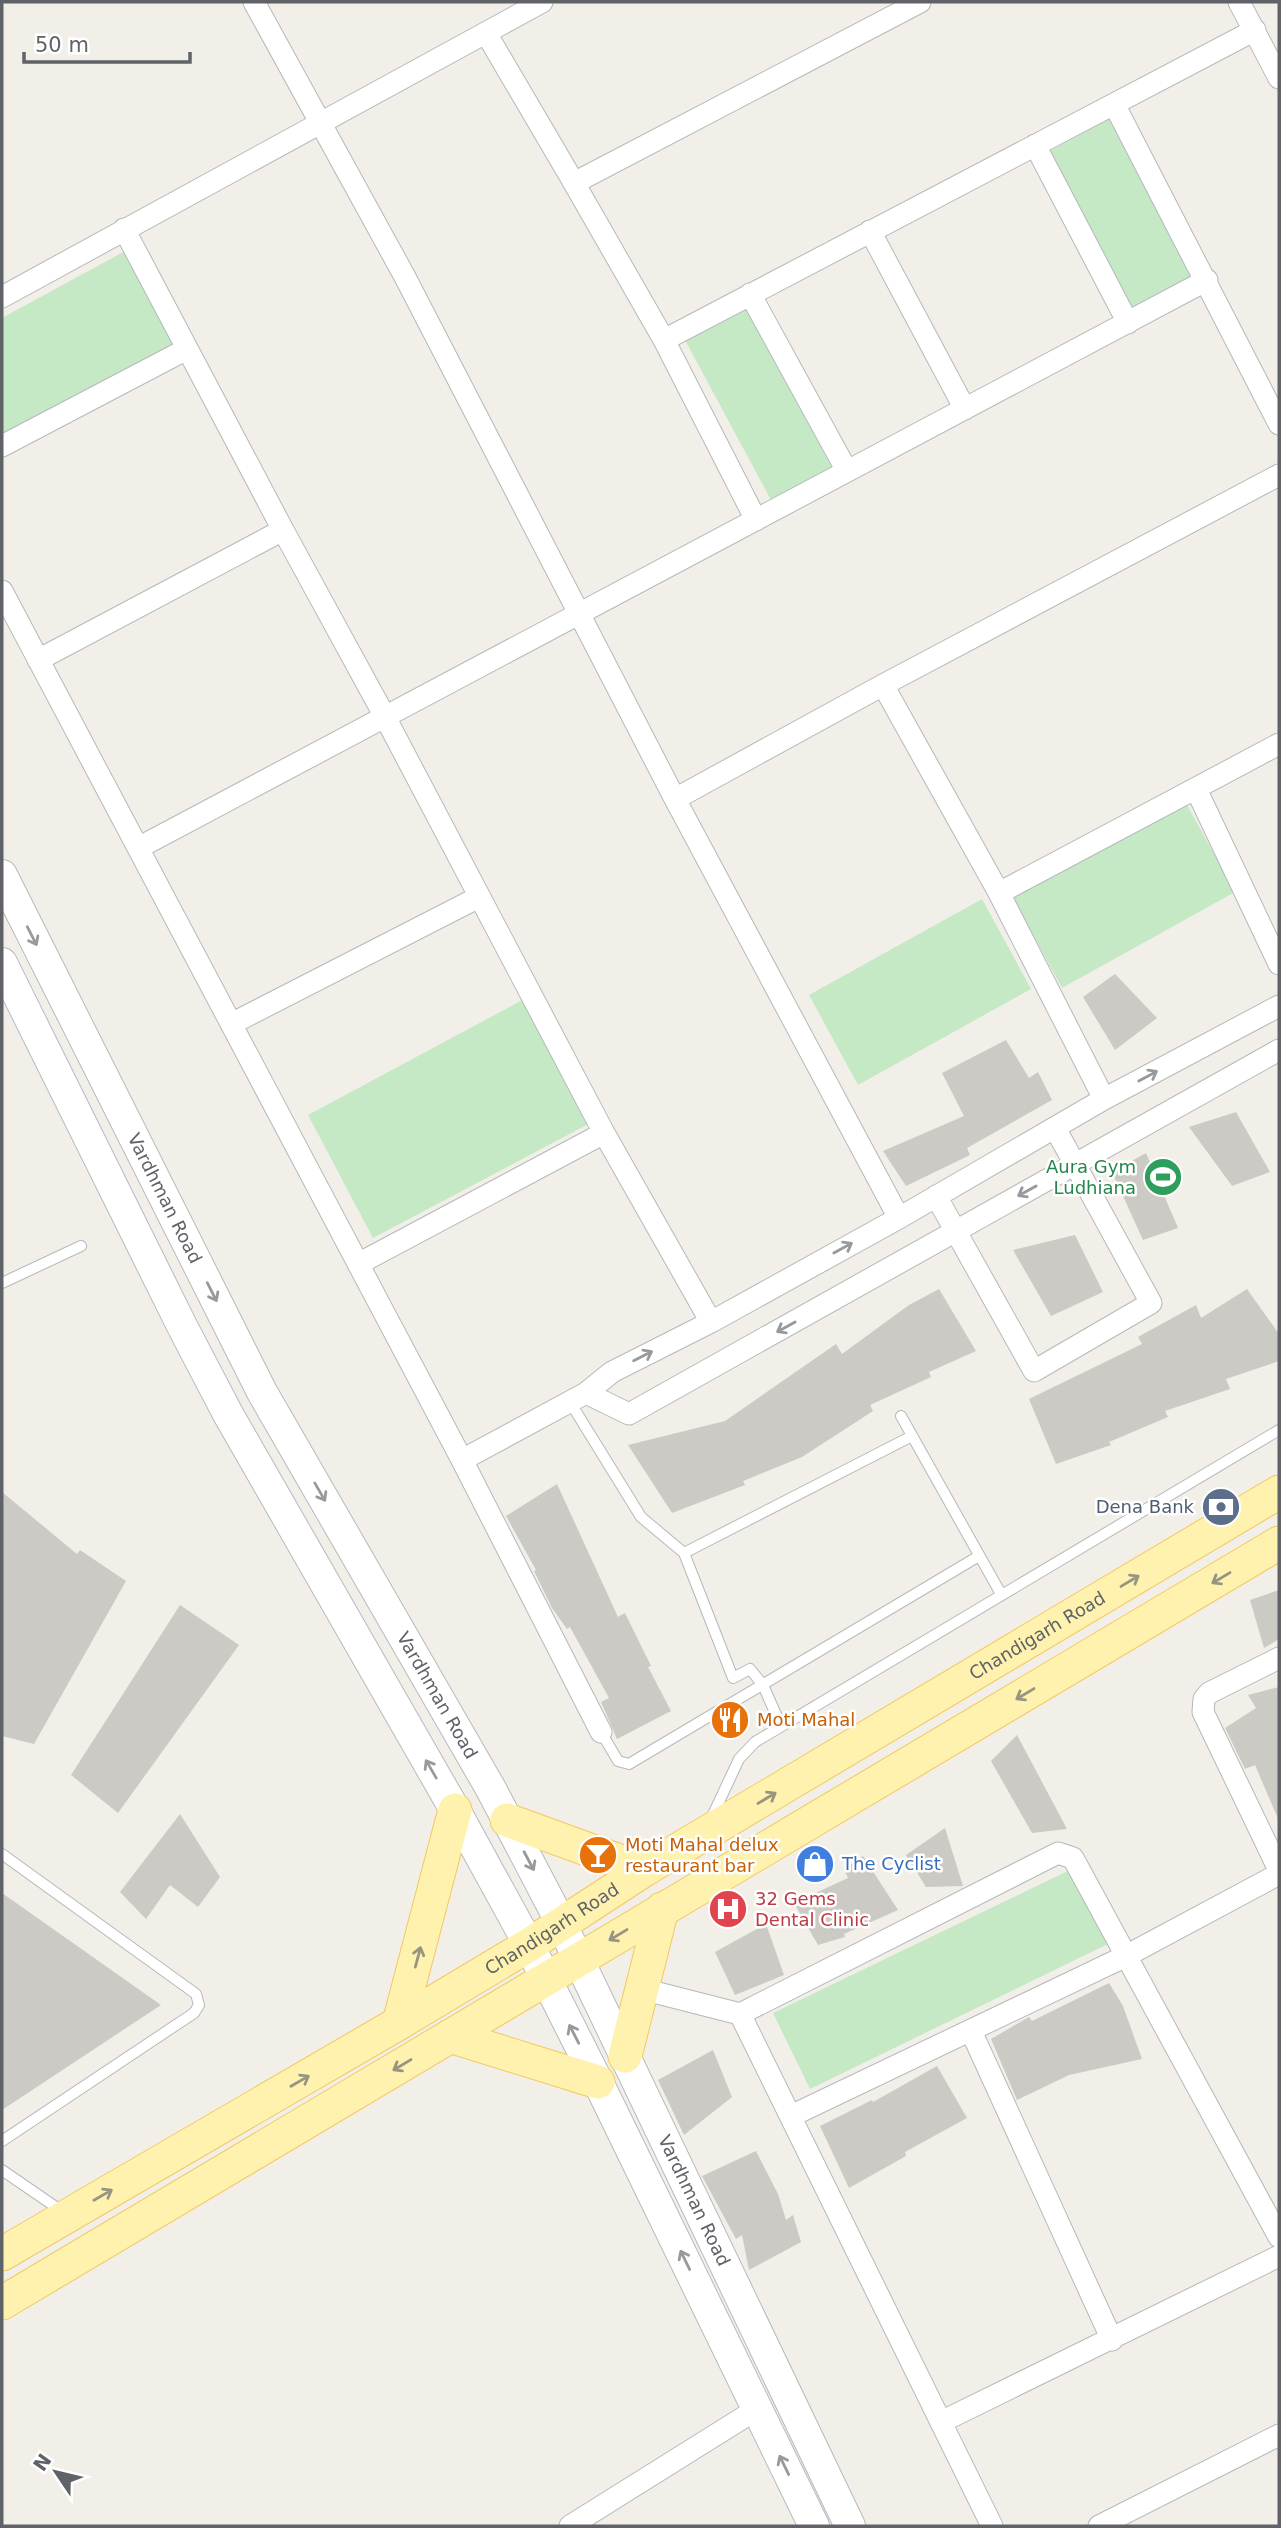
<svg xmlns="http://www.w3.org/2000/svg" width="1281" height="2528" font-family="'DejaVu Sans',sans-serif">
  <rect width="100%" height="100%" fill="#f1efe8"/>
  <path fill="#c5e8c5" d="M1109 119 1193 276 1132 309 1048 152Z
    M127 250 181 350 2 448V318Z
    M745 307 832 468 771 500 685 340Z
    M1186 803 1235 892 1062 988 1013 898Z
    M982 899 1031 989 858 1085 809 995Z
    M530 996 596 1120 373 1238 308 1115Z
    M1078 1866 1114 1941 810 2089 773 2013Z"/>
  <path fill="#cccac5" d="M1115 974 1157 1018 1115 1050 1083 997Z
    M1006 1040 1029 1078 1038 1072 1052 1100 967 1148 970 1155 906 1186 883 1151 964 1116 942 1073Z
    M1236 1112 1270 1172 1232 1186 1189 1127Z
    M1146 1153 1178 1228 1143 1240 1112 1172Z
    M1075 1235 1103 1292 1051 1316 1013 1250Z
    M939 1289 976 1351 929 1372 931 1377 870 1405 873 1411 802 1457 743 1481 745 1485 672 1513 628 1445 725 1421 836 1344 842 1354 909 1305Z
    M1247 1289 1279 1334V1361L1226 1379 1230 1389 1165 1411 1168 1417 1109 1442 1111 1445 1056 1464 1029 1399 1142 1344 1138 1337 1196 1305 1201 1318Z
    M557 1484 618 1617 625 1613 651 1666 648 1667 671 1711 617 1739 601 1702 609 1698 570 1627 567 1629 552 1608 534 1571 536 1570 506 1516Z
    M2 1492 77 1554 80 1550 126 1581 34 1744 2 1736Z
    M1279 1590V1639L1264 1648 1250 1600Z
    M180 1605 239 1645 118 1813 71 1775Z
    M1279 1687V1821L1255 1765 1245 1769 1225 1728 1256 1708 1248 1695Z
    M1017 1735 1067 1829 1032 1833 991 1761Z
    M180 1814 220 1877 198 1907 170 1885 146 1919 120 1892Z
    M945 1828 963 1886 926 1887 906 1855Z
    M863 1856 898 1910 844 1934 845 1937 818 1945 794 1903 848 1878 844 1869Z
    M2 1893 161 2005 2 2110Z
    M766 1924 784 1975 735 1995 715 1952Z
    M1109 1983 1123 2006 1142 2059 1069 2075 1017 2100 991 2039 1029 2017 1032 2021Z
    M713 2050 732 2097 684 2135 658 2080Z
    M937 2066 967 2118 905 2152 906 2156 849 2188 820 2126 872 2100 873 2102Z
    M756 2151 778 2194 786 2220 793 2215 801 2242 749 2270 742 2235 736 2239 702 2176Z"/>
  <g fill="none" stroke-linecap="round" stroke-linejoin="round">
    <g stroke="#b5b8bc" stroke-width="12">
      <path id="lane" d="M2 1283 81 1246
        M570 1402 641 1517 684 1553
        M901 1416 1001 1594
        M781 1726 763 1685 750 1669 733 1678 684 1553 912 1436
        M601 1732 618 1761 629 1764 979 1556
        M710 1821 739 1759 755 1742 1279 1430
        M2 1854 196 1994 199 2005 194 2013 2 2141
        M2 2170 63 2212"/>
    </g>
    <g stroke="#b5b8bc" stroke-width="23">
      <path id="street" d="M254 2 405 277 675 799 899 1218
        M1239 2 1279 78
        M486 33 574 183 920 2
        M1114 104 1279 424
        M1035 145 1128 323
        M574 183 664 340 756 520
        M124 229 283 530 384 715 604 1133 711 1322
        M870 231 965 409
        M750 294 847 471
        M2 297 542 2
        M664 340 1255 30
        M2 446 187 349
        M2 591 462 1460 601 1732
        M38 660 283 530
        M883 685 999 893 1104 1099
        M1196 789 1279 964
        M675 799 883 685 1279 475
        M138 848 1207 280
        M999 893 1279 744
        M231 1024 479 897
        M936 1196 1034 1371 1151 1303 1055 1128
        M358 1264 604 1133
        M586 1393 629 1414 1279 1050
        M462 1460 586 1393 612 1372 711 1322 899 1218 1104 1099 1279 1006
        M1279 1658 1209 1693 1204 1699 1203 1712 1279 1870
        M642 1989 740 2014 1058 1853 1073 1858 1279 2237
        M740 2014 992 2526
        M971 2031 1112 2340
        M791 2116 1126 1956 1279 1874
        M941 2422 1279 2256
        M570 2526 757 2409
        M1099 2526 1279 2435"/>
    </g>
    <g stroke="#b6babf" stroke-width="32">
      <g id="secondary">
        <path id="s1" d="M2 875 262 1392 491 1789 561 1923 850 2526"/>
        <path d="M2 963 182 1326 228 1414 455 1810 529 1945 598 2082 814 2526"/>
      </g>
    </g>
    <g stroke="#f2c960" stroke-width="35">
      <g id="primary">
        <path d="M507 1820 644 1870"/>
        <path d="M399 2023 455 1810"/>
        <path d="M450 2036 598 2082"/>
        <path d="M625 2056 662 1909"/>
        <path id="s2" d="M2 2254 399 2023 529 1945 644 1870 1279 1492"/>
        <path d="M2 2303 1279 1543"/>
      </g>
    </g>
    <use href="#lane" stroke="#fff" stroke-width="10"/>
    <use href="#street" stroke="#fff" stroke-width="21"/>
    <use href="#secondary" stroke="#fff" stroke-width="30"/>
    <use href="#primary" stroke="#fff2af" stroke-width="33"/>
  </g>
  <defs><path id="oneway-shaft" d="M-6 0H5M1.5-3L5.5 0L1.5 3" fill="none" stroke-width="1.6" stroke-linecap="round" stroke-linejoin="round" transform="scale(1.75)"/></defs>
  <g stroke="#979a9d">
    <use href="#oneway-shaft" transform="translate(32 936) rotate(63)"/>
    <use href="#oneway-shaft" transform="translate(1148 1076) rotate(-28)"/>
    <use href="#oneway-shaft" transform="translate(1027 1191) rotate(151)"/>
    <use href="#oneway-shaft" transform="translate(843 1248) rotate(-29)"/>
    <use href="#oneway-shaft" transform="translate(212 1292) rotate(63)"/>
    <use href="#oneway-shaft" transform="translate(786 1327) rotate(151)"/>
    <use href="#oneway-shaft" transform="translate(643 1356) rotate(-27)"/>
    <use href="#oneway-shaft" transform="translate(320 1492) rotate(60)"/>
    <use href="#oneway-shaft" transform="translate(431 1769) rotate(-120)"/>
    <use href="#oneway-shaft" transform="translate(529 1861) rotate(62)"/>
    <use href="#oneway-shaft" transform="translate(574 2034) rotate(-117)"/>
    <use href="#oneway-shaft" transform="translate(685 2260) rotate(-116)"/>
    <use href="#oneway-shaft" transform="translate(784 2465) rotate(-116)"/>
  </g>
  <g stroke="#979581">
    <use href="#oneway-shaft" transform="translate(1221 1578) rotate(149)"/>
    <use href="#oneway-shaft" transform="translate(1130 1581) rotate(-31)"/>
    <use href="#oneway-shaft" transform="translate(1025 1694) rotate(149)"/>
    <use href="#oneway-shaft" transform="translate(767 1798) rotate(-31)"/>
    <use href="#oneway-shaft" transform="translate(618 1935) rotate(149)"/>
    <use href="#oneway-shaft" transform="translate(418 1957) rotate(-75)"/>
    <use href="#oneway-shaft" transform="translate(402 2065) rotate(149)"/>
    <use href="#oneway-shaft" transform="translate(300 2081) rotate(-30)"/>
    <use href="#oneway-shaft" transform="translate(103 2195) rotate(-30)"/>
  </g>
  <defs>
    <g id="stadium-disc" transform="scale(2.0125)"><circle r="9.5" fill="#2e9e5b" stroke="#fff"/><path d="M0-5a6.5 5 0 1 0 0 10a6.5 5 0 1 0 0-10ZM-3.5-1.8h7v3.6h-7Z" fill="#fff"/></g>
    <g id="bank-disc" transform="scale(2.0125)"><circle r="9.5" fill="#5c6f8a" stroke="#fff"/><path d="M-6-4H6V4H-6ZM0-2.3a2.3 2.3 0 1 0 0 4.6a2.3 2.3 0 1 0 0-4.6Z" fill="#fff"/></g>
    <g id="restaurant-disc" transform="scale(2.0125)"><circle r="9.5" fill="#e8710a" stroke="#fff"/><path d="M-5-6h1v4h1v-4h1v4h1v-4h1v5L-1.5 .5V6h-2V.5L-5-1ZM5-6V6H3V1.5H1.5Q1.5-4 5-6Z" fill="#fff"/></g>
    <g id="bar-disc" transform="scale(2.0125)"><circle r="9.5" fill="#e8710a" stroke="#fff"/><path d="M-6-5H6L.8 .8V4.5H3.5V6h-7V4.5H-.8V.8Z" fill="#fff"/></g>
    <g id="shop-disc" transform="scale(2.0125)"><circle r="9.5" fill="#3f7fe0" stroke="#fff"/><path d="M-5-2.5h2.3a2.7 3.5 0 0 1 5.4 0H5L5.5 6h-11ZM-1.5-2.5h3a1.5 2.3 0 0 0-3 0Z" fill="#fff"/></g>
    <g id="hospital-disc" transform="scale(2.0125)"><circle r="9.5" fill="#e0444e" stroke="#fff"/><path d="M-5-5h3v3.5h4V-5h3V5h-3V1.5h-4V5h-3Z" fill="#fff"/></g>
  </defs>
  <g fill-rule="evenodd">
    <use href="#stadium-disc" x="1163" y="1177"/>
    <use href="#bank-disc" x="1221" y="1507"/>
    <use href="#restaurant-disc" x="730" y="1720"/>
    <use href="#bar-disc" x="598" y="1855"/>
    <use href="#shop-disc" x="815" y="1864"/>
    <use href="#hospital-disc" x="728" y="1909"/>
  </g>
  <g text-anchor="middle" stroke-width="5" stroke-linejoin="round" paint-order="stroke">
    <g font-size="18" fill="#27864d" stroke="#fff" text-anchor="end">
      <text x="1136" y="1173">Aura Gym<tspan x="1136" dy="21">Ludhiana</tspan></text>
    </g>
    <g font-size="18" fill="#5f6368" stroke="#fff">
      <text dy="6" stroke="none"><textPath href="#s1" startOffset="362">Vardhman Road</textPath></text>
      <text dy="6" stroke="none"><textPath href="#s2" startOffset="1206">Chandigarh Road</textPath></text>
      <text dy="6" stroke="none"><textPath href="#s1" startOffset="929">Vardhman Road</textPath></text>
      <text dy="6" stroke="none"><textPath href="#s2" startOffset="639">Chandigarh Road</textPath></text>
      <text dy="6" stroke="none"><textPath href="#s1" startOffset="1496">Vardhman Road</textPath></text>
    </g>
    <g font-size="18" fill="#4e5e75" stroke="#fff" text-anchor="end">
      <text x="1194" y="1513">Dena Bank</text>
    </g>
    <g font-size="18" fill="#c56008" stroke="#fff" text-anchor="start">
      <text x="757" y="1726">Moti Mahal</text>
      <text x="625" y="1851">Moti Mahal delux<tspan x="625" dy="21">restaurant bar</tspan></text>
    </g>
    <g font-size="18" fill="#366cbe" stroke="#fff" text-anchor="start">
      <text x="842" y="1870">The Cyclist</text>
    </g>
    <g font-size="18" fill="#be3a42" stroke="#fff" text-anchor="start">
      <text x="755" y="1905">32 Gems<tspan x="755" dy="21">Dental Clinic</tspan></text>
    </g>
  </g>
  <rect width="1281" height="2528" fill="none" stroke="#5f6368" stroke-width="7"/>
  <g transform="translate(56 2472) rotate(305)" stroke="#ffffff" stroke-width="5" paint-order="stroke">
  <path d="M0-5L12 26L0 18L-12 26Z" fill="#5f6368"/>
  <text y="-10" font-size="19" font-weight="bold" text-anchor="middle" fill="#5f6368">N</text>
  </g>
  <path d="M24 52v10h166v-10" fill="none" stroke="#5f6368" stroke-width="3.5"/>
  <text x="35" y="52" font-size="21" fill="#5f6368" stroke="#ffffff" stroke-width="5" paint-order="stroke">50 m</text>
</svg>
